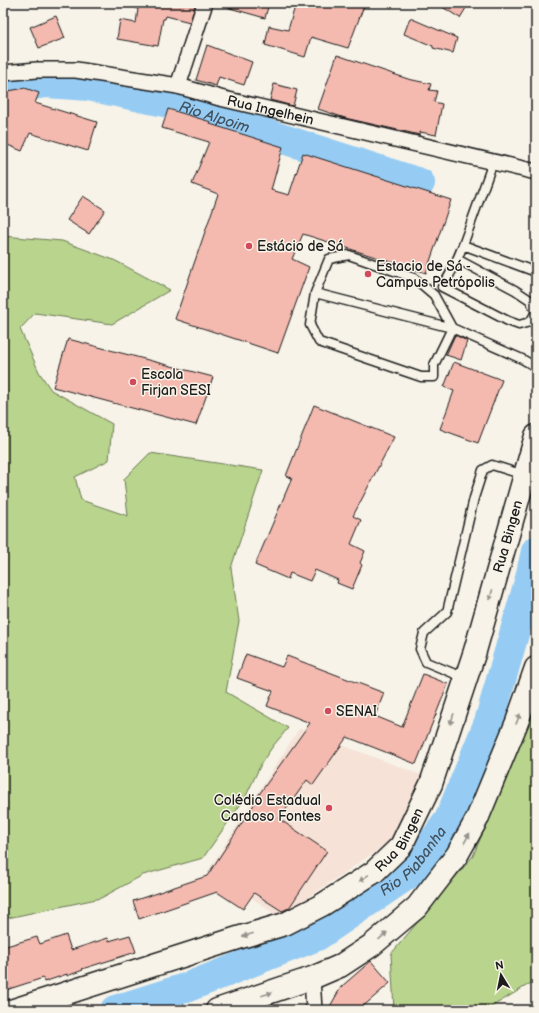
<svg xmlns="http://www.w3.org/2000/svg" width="539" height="1013" font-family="'Balsamiq Sans',sans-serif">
  <rect width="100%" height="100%" fill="#f7f3e8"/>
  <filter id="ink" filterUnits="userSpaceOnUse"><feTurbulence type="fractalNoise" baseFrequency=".025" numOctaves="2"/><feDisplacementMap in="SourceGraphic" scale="8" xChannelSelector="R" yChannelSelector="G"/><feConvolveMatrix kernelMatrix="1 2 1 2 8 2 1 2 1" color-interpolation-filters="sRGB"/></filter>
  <g filter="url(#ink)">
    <path fill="#f6e2d7" d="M299 729 424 776 394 839 279 917 210 868Z"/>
    <path fill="#b8d48d" stroke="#6a7854" d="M3 236 62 241 114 260 170 290 112 324 35 313 20 329 39 372 51 390 112 424 109 460 75 477 81 500 128 516 124 479 150 453 263 470 231 568 239 621 226 692 288 728 273 746 262 762 245 798 203 858 143 875 101 898 3 919Z
      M536 703V980L486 1010H394L391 954 473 856Z"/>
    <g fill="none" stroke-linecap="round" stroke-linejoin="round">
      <g stroke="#96ccf4" stroke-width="30">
        <path id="s1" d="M3 90 46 83 89 86 174 104 420 183"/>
        <path id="s2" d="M115 1010 188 987 317 936 410 873 449 820 489 722 530 578 536 551"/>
      </g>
    </g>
    <path fill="#f4bab0" stroke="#1c1c1c" d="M135 3H196L190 22 166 16 165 19H163L158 46 117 39 120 20 136 23 138 9 135 8Z
      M227 3H269L265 18 226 7Z
      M296 3H365L348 48 311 37 305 57 265 45 269 26 288 30Z
      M436 3H469L460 18Z
      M56 16 65 38 39 48 30 27Z
      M410 18 457 38 453 53 433 48V46L404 34Z
      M207 45 252 62 244 85 219 77 216 86 196 80Z
      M337 55 408 79 431 84 429 90 437 91 434 102 442 104 436 135 420 132V135L345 118 318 109Z
      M274 84 297 90 293 106 270 100Z
      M25 88 39 93 35 103 97 122 88 151 30 133 22 151 3 143V92Z
      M168 109 211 122 210 124 283 147 271 190 289 195 303 153 451 200 426 273 303 234 292 259 309 267 278 353 175 319 218 194 192 184 209 142 162 128Z
      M83 196 105 210 89 234 67 220Z
      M455 335 467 341 461 360 446 355Z
      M68 339 213 377 196 425 53 387Z
      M454 362 502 380 478 443 440 429 454 391 444 387Z
      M314 405 394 437 353 516 361 520 351 544 365 551 360 563 362 565 352 589 337 583 338 580 315 570 310 581 290 573 288 579 255 565 292 478 286 476Z
      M246 654 282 667 287 656 384 693 375 716 402 727 423 674 448 684 416 764 347 737 313 785 307 780 279 819 327 851 289 908 282 911 254 893 243 909 217 892 139 919 133 901 207 876 257 800H255L310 723 267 706 273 691 237 678Z
      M66 935 71 950 108 938 109 941 130 935 136 952 82 969 83 970 67 976V974L44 982 43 978 3 991V947L37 937 40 944Z
      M371 961 390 983 359 1010H328L341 987Z"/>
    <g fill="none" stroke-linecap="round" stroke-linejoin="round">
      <g stroke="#1c1c1c" stroke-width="11">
        <path id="service" d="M463 245 493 162
          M349 255 414 278 434 295 452 328 434 365V377H421L319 342 310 325 315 293 329 259Z
          M457 259 515 290 530 300 536 312 530 322 519 325 508 321 442 287C452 273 457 260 463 245L536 272
          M315 293 452 328 522 359 536 367
          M465 678 426 662 420 649 424 633 447 612 474 498 483 470 492 465 524 475"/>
      </g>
      <g stroke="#1c1c1c" stroke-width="18">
        <g id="minor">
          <path id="s3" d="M3 73 37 70H76L178 86 220 98 536 172"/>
          <path d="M178 86 205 3"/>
          <path d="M312 978 314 1010"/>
        </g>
      </g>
      <g stroke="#1c1c1c" stroke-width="25">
        <g id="primary">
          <path id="s4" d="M14 1010 241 937 285 924 322 905 352 886 374 872 401 846 431 784 475 651 536 436"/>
          <path d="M217 1010 312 978 340 966 372 945 417 907 457 855 477 819 517 722 536 668"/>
        </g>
      </g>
      <use href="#service" stroke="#f7f3e8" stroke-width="8"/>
      <use href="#minor" stroke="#f7f3e8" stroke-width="15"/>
      <use href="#primary" stroke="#f7f3e8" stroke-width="22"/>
    </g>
    <defs><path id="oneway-solid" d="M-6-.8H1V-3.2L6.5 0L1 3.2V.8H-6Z"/></defs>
    <g fill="#94928c">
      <use href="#oneway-solid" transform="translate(491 595) rotate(106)"/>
      <use href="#oneway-solid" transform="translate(452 719) rotate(109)"/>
      <use href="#oneway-solid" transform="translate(518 719) rotate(-69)"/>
      <use href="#oneway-solid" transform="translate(467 838) rotate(-61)"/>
      <use href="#oneway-solid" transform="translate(364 878) rotate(145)"/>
      <use href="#oneway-solid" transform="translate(248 935) rotate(164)"/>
      <use href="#oneway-solid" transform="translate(383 936) rotate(-41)"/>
      <use href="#oneway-solid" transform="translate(267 994) rotate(-18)"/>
    </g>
  </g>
  <g fill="#d1495b" stroke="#f7f3e8" stroke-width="1.5">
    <circle cx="249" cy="246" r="4"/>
    <circle cx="368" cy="274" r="4"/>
    <circle cx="133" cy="382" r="4"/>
    <circle cx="328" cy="711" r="4"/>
    <circle cx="329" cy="808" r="4"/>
  </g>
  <g text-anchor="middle" stroke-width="3" stroke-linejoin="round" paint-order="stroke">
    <g font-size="14" fill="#1c1c1c" stroke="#f7f3e8">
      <text dy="5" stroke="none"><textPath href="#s3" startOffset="272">Rua Ingelhein</textPath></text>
      <text dy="5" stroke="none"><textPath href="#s4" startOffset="753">Rua Bingen</textPath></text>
      <text dy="5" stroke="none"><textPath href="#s4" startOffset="429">Rua Bingen</textPath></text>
    </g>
    <g font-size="14" fill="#1c1c1c" stroke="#f7f3e8" text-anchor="start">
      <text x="257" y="251">Estácio de Sá</text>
      <text x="376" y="271">Estacio de Sá -<tspan x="376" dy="16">Campus Petrópolis</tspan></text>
      <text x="141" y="379">Escola<tspan x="141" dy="16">Firjan SESI</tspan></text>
      <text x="336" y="716">SENAI</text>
      <text x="321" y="805" text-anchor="end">Colédio Estadual<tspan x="321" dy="16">Cardoso Fontes</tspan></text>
    </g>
    <g font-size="15" font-style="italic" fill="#41515d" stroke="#f7f3e8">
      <text dy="5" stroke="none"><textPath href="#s1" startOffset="216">Rio Alpoim</textPath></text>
      <text dy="5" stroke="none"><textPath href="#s2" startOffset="338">Rio Piabanha</textPath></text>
    </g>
  </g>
  <rect width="539" height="1013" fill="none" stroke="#f7f3e8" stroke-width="16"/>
  <rect x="8" y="8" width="523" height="997" fill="none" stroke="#1c1c1c" stroke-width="1.5" filter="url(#ink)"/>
  <g transform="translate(501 975) rotate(350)" stroke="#f7f3e8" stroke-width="3" paint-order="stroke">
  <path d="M0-3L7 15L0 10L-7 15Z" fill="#1c1c1c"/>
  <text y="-6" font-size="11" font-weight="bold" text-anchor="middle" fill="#1c1c1c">N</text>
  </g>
</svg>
